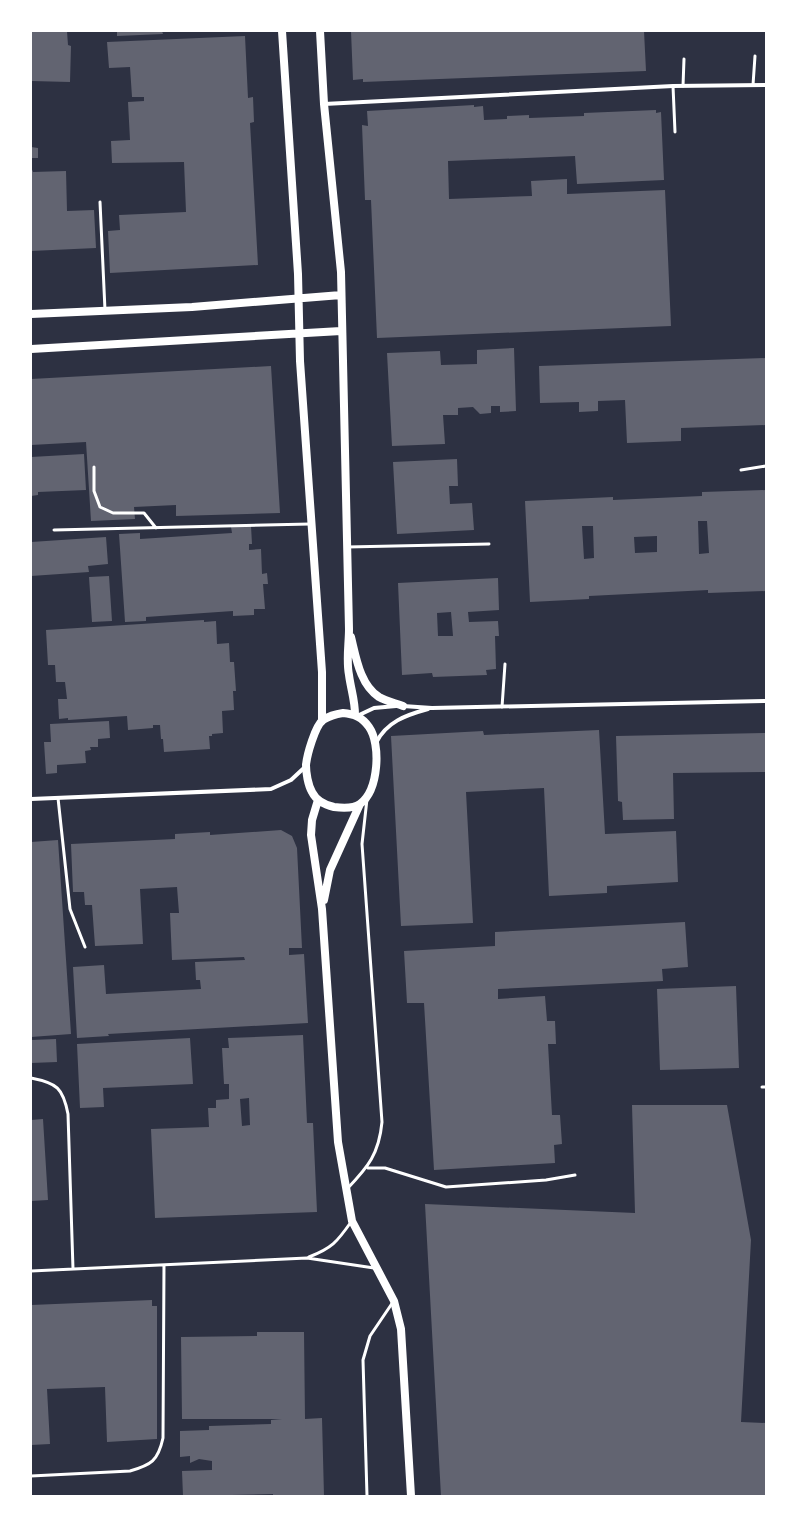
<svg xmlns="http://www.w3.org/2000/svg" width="797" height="1527" font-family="Signika,sans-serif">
  <rect width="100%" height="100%" fill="#2d3142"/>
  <path fill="#626471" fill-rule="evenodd" d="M31 31H67L68 45 71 46 70 82 31 81Z
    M117 31H162L163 34 117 36Z
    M351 31H644L646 71 363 82V79L353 80Z
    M245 36 248 98 253 97 254 122 250 123 258 265 110 273 108 231 120 230 119 215 186 212 184 162 112 163 111 141 130 140 128 102 144 101V97H132L130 67 109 68 107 42Z
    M474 105V107L483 106 484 120 507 119V116L529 115V118L584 116V113L656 110V113L661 112 664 180 577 184 575 156 448 161 449 199 532 196 531 181 567 179V194L665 190 671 326 377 338 371 200H365L362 125 368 126 367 111Z
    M31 147 38 148V158H31Z
    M31 167 33 172 66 171 67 211 94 210 96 248 31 251Z
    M514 348 516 411 500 412V406H491V413L480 414 473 407 458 408V415H443L445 444 392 446 387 353 440 351 441 365 477 364V350Z
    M766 358V425L681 428V441L627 443 625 400 598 401V411L579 412V402L540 403 539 366Z
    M271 366 280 513 176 516V505L134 507 135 519 91 521 86 442 31 445V379Z
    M84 454 86 490 38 492V495L31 496V457Z
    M457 459 458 486H449L450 504 472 503 474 530 397 534 393 462Z
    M766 490V591L708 593V590L589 596V599L530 602 525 501 613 497V500L702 496V492ZM698 521H707L709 553 699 554ZM582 526H593L594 558 584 559ZM657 536V552L635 553 634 537Z
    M251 526 252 544H249V550L261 549 262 574 267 573 268 584H263L265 609H254V615L233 616V611L146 617V621L125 622 119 534 140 533V539L232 533 231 527Z
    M106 537 108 564 88 566 89 572 31 576V542Z
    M109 576 112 621 92 622 89 577Z
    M498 578 499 610 468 612 469 622 498 621 499 636H495L496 669 486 670 487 675 433 677 432 673 402 675 398 583ZM451 612 453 636H438L437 613Z
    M204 620V622L216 621 217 644 229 643 230 662H234L236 691H233L234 710 222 711 223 733 212 734V736H209L210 749 164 752 163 739H161L160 725H153V728L128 730 127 716 68 720V718L59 719 58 699H67L65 682H56L55 665H48L46 630Z
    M109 721 110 738 98 739V747H90L91 750 85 751 86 763 57 765V773L46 774 44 742H51L50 724Z
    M599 730 605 834 676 831 678 882 607 886V893L549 896 544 788 466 792 473 923 401 926 391 736 483 731 484 735Z
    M766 733V772L673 773 674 819 623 820 622 802 618 801 616 736Z
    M281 830 292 836 297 848 302 948H289V955L304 954 308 1023 108 1034 109 1036 77 1038 73 967 104 965 106 994 201 989 200 980H196L195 962 245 960 244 957 172 960 170 913H179L177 887 140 889 143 944 95 946 92 905H85L84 892H73L71 844 175 839V834L210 832V835Z
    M58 840 71 1034 31 1037V842Z
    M685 922 688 967 662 969 663 981 498 989V999L545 996 547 1021H555L556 1044H548L552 1115H560L562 1144 554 1145 555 1163 434 1170 424 1003H407L404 951 495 946V932Z
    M736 986 739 1068 660 1070 657 989Z
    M303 1035 307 1123H313L317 1212 155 1218 151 1129 209 1127 208 1108H216V1100L229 1099V1084H224L222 1048H229L228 1038ZM249 1098 250 1125 242 1126 240 1099Z
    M190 1038 193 1084 103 1088 104 1107 80 1108 77 1044Z
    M56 1039 57 1062 31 1063V1040Z
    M632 1105H727L751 1240 741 1422 766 1423V1496H441L425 1204 635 1213Z
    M43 1119 48 1200 31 1201V1120Z
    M152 1300V1306H157V1439L107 1442 105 1387 47 1389 50 1444 31 1445V1305Z
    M257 1332H304L305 1419 322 1418 324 1496H273V1494L183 1496 182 1471 212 1470V1461L199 1459 190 1463V1456L180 1457V1431L209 1430V1426L271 1424V1420L282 1419H182L181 1337 257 1336Z"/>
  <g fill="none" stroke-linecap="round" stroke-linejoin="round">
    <path stroke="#fff" stroke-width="3" d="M753 85 755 56
      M673 86 675 132
      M683 86 684 59
      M100 202 105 310
      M94 467V491L100 507 113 513H144L156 528
      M741 470 766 466
      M54 530 310 524
      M347 547 489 544
      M502 707 505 664
      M58 798 70 909 85 947
      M31 1078C57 1083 63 1088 68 1114L73 1269
      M762 1087H766
      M368 1168H385L446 1187 546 1180 575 1175
      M347 1189C368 1167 379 1154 382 1122L362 844 367 799
      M309 1257C332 1248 337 1242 351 1222
      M31 1271 307 1258 374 1268
      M31 1476 130 1471C151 1465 158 1461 163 1438L164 1265
      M367 1496 363 1360 370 1336 393 1302"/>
    <path stroke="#fff" stroke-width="4" d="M324 104 673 86 766 85
      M403 706 432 708 766 701
      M357 716 374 708 396 706
      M376 743C386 722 406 715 428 709
      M31 799 271 789 291 780 305 767"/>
    <path stroke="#fff" stroke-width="8" d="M282 31 298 274 300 361 322 672V721
      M320 31 324 104 341 272 349 629C349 644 346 660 349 675 351 690 355 700 355 715
      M31 314 192 307 341 295
      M31 349 341 331
      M351 637C356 657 360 685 379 697 386 701 395 703 403 706
      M343 713C354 714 362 717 369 727 381 744 379 790 360 804 353 809 342 808 334 807 325 805 316 800 312 792 308 785 306 773 306 765 307 755 315 726 323 720 329 716 336 714 343 713Z
      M318 800 312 820 311 835 322 909 338 1142 352 1221 394 1301 401 1329 411 1496
      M324 900 330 870 360 804"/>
  </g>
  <rect width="797" height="1527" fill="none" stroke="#ffffff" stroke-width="64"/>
</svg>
